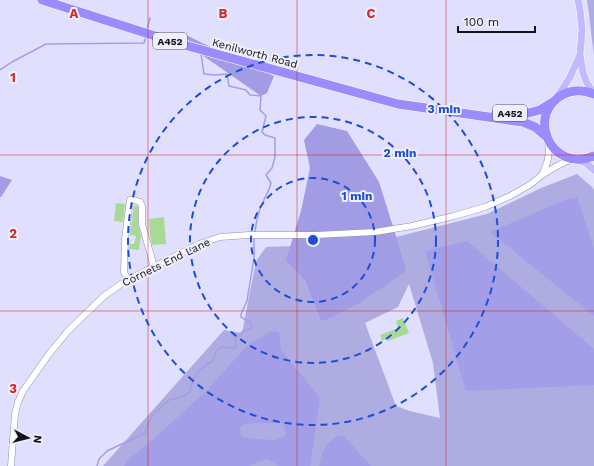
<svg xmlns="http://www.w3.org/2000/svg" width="594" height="466" font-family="'Work Sans',sans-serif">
  <rect width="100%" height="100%" fill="#e0dffe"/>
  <path fill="#aface2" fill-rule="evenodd" d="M587 0H594V55C591 36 590 18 587 0Z
    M577 174 592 187 594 190V466H103L224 330 242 333 256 261 266 247 291 246 287 260 305 281 321 322 407 271 396 237 487 214 541 188ZM409 284 433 363 440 418 410 411 396 406 365 323 398 307Z"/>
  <path fill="#a29ce5" d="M184 34 229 56 274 76 267 93 261 96 202 55Z
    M317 124 347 131 379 182 407 271 356 305 321 322 305 281 286 260 301 211 310 168 304 140Z
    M0 176 12 180 1 197H0Z"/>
  <path fill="#a39ee7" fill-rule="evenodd" d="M577 197 594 249V316L490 232 567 199Z
    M467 241 594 349V385L466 391 425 251Z
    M271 331 279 332 281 350 320 398 310 466H278L268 459 257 462 250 466H124L130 458 157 436 204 393 248 345ZM253 423H283L286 435 275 440 255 439 241 436 240 428 245 424Z
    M337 436H344L371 466H319L322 454 326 445Z"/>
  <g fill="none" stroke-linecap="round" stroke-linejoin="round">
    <path stroke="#a39ee7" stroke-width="1.5" d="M147 30 150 18
      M184 34 192 43
      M201 54 204 74 215 75 227 74 229 86 246 90 250 95 261 96 260 110 266 116 262 132 265 135 275 138V157L272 168 266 175 271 183C269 191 265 197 262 204 258 213 256 223 255 232
      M0 70 12 62 46 44 144 43 146 36
      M97 466 99 459 107 451 145 433 152 416 169 400 179 398 190 392C193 376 198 368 213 361L216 352 221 347 233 348 236 347 235 340 242 332 251 328 252 325 251 323 241 317V314L247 301 254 258V236"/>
  </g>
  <path fill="#a8da96" d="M116 203 125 204 123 222 114 221Z
    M134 205 137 206 138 207V224L141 236 139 250 129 249 130 244H134L136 236 130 235Z
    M164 217 166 244 152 245 150 235 149 219Z
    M403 318 409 333 388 341 386 339 382 341 380 335 398 328 396 321Z"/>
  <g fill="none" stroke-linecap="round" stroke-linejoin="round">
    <g stroke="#9291ad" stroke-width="7">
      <path id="minor" d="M542 175C548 162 550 155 548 141
        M128 280 124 272 125 239 130 200H134L140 202 142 206V224L154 267
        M11 466 15 414 18 402 23 391 49 354 68 331 104 296 124 282 199 244 220 237 249 235H316L375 232 412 226 454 216 485 207 510 196 531 184 542 175 555 167 565 162 574 159"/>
    </g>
    <g stroke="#fff" stroke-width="8">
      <path id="major" d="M578 0 580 10 582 30 580 55 583 73 587 83 594 93
        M557 97 569 79 580 55
        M578 160 586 163 594 170"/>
    </g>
    <g stroke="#fff" stroke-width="10">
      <path id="highway" d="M42 0 177 43 398 104 523 122 535 127 547 137
        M594 94C584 90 574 89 564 94 525 113 550 174 594 156
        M496 113H528L540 110 551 103"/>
    </g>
    <use href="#minor" stroke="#fff" stroke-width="6"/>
    <use href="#major" stroke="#c2bafe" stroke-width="7"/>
    <use href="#highway" stroke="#9a8cfd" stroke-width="9"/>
  </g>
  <path fill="none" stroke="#d62828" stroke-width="1" stroke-opacity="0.55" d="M148 0V466M297 0V466M446 0V466M0 155H594M0 311H594"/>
  <g fill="none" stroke="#1d4ed8" stroke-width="2" stroke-dasharray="7 5">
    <circle cx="313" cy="240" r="62"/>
    <circle cx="313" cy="240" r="123"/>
    <circle cx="313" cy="240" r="185"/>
  </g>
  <g text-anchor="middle" stroke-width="4" stroke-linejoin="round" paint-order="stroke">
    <g fill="#efeffb" stroke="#555460" stroke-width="1">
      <rect x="153" y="33" width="34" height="16" rx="3"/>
      <rect x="493" y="105" width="34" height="16" rx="3"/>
    </g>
    <g font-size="10" font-weight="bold" fill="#13121d">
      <text x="170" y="45">A452</text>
      <text x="510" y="117">A452</text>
    </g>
    <g font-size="11" fill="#13121d" stroke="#efeffb">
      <text transform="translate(255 53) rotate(15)" y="4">Kenilworth Road</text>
      <text transform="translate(166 262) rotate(-26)" y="4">Cornets End Lane</text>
    </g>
  </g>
  <g font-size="13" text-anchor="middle" font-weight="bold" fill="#d62828" stroke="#efeffb" stroke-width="4" stroke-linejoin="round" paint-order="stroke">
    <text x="74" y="18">A</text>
    <text x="223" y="18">B</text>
    <text x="371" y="18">C</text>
    <text x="13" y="82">1</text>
    <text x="13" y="238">2</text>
    <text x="13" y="393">3</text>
  </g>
  <circle cx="313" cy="240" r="6" fill="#1d4ed8" stroke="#efeffb" stroke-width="2"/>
  <g font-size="12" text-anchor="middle" font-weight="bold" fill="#1d4ed8" stroke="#efeffb" stroke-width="4" stroke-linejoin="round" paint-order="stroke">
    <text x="444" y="113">3 min</text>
    <text x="400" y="157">2 min</text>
    <text x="357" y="200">1 min</text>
  </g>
  <g transform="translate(28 438) rotate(97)" stroke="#efeffb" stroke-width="3" paint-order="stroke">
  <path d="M0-3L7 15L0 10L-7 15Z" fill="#13121d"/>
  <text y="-6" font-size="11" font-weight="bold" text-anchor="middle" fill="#13121d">N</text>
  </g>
  <path d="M458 26v6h77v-6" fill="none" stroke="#13121d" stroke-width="2"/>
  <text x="464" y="26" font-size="12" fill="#13121d" stroke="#efeffb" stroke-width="3" paint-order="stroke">100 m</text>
</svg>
